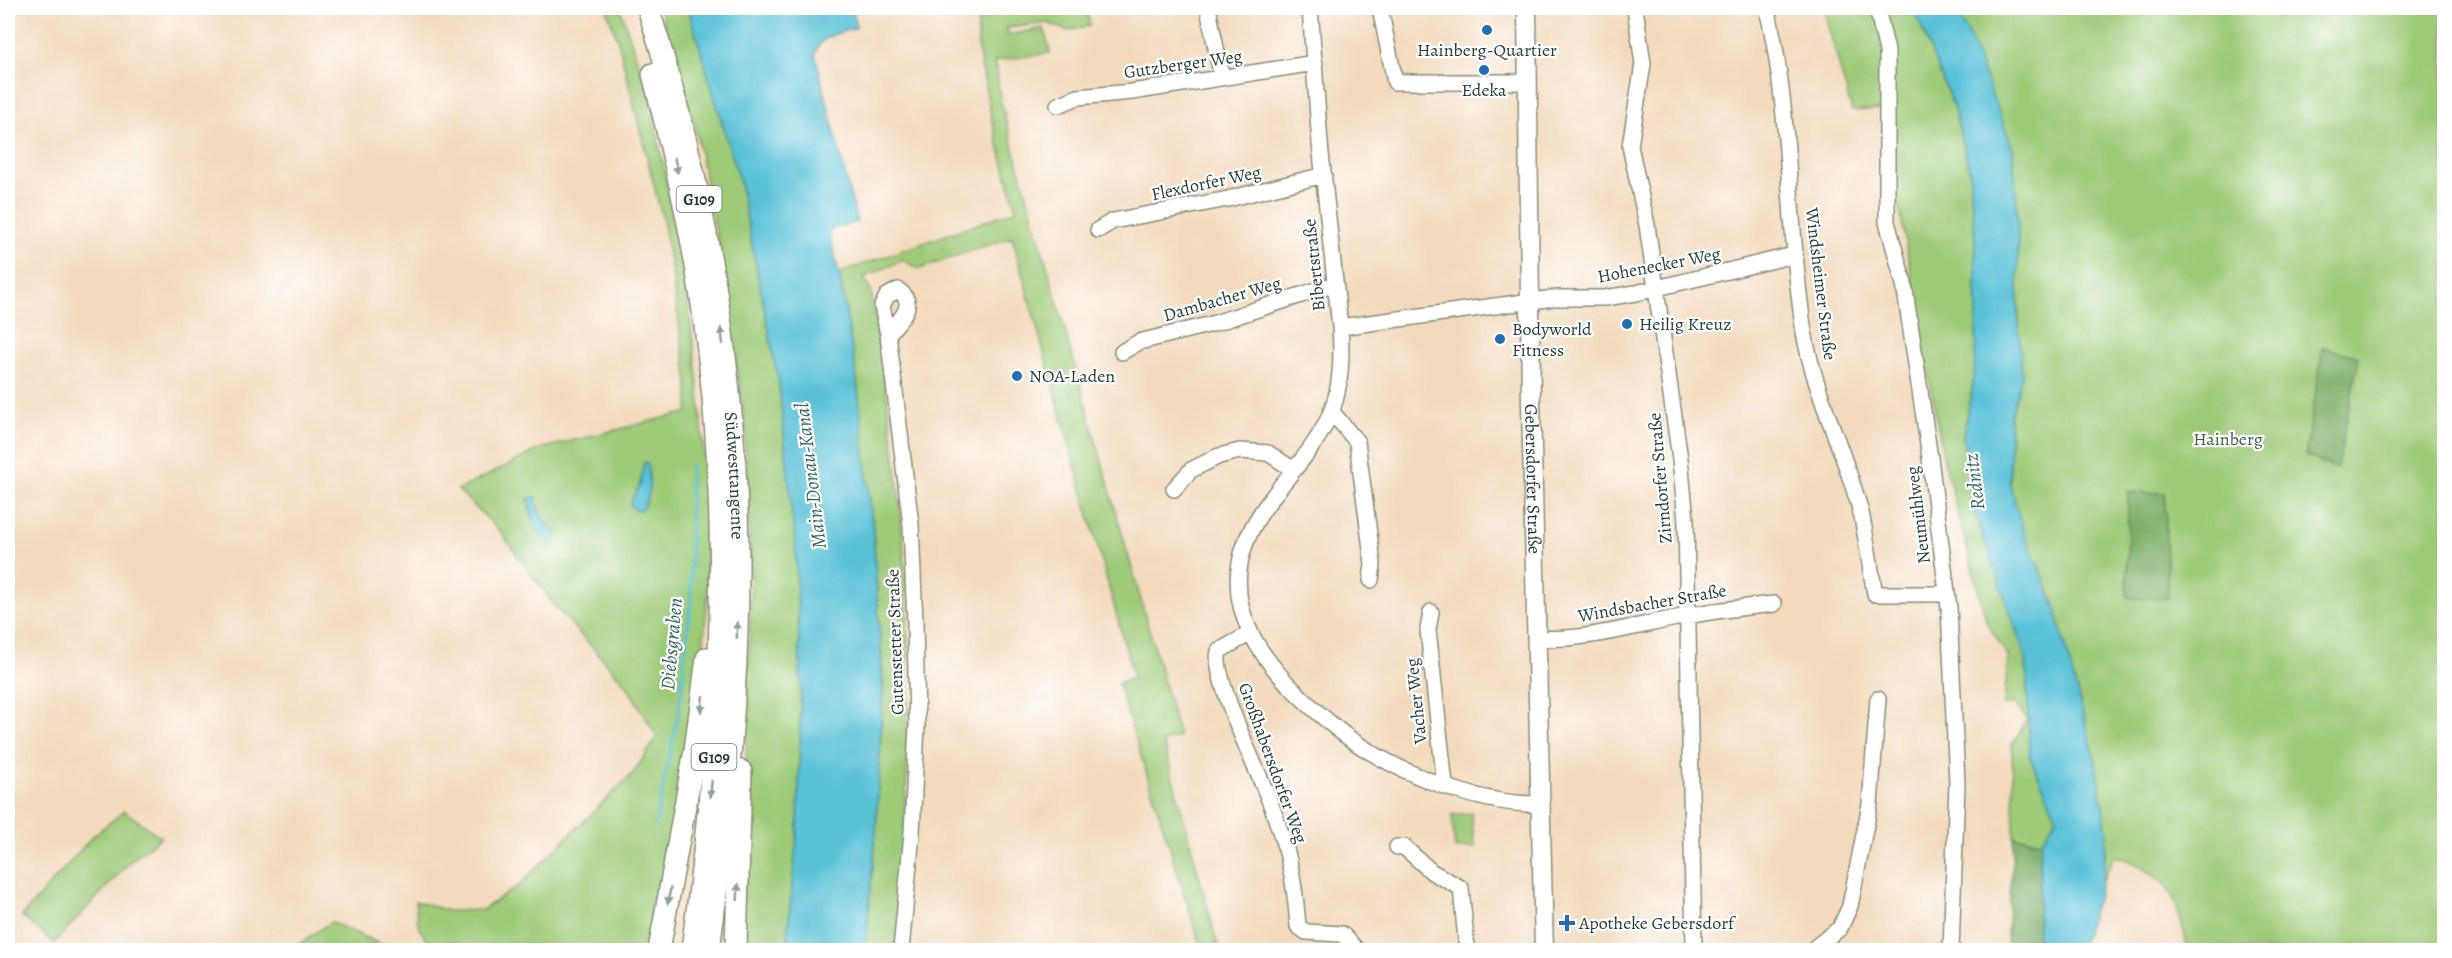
<svg xmlns="http://www.w3.org/2000/svg" width="2452" height="958" font-family="Alegreya,serif">
  <rect width="100%" height="100%" fill="#fff"/>
  <filter id="ink" filterUnits="userSpaceOnUse"><feTurbulence type="fractalNoise" baseFrequency=".0167" numOctaves="2"/><feDisplacementMap in="SourceGraphic" scale="12" xChannelSelector="R" yChannelSelector="G"/><feConvolveMatrix kernelMatrix="1 2 1 2 8 2 1 2 1" color-interpolation-filters="sRGB"/></filter>
  <filter id="wash" filterUnits="userSpaceOnUse"><feTurbulence type="fractalNoise" baseFrequency=".008" numOctaves="4" result="noise"/><feDisplacementMap in="SourceGraphic" scale="24" xChannelSelector="R" yChannelSelector="G"/><feGaussianBlur stdDeviation="1.35" result="paint"/><feColorMatrix in="noise" values="0 0 0 0 0 0 0 0 0 0 0 0 0 0 0 0 0 1.4 0 .05"/><feComposite in="paint" operator="in"/></filter>
  <g filter="url(#wash)">
    <rect width="100%" height="100%" fill="#f3dabd"/>
    <path fill="#9eca78" stroke="#5e8456" stroke-width="1.5" d="M606 8H620L649 95 683 260 699 392 706 480 707 599 703 654 654 950H470L456 942 429 945 418 924 415 901 449 911 482 910 517 887 634 772 657 737 627 686 554 605 500 531 458 490 540 449 688 412V383L665 229 618 41Z
      M660 8H688L740 183 779 384 795 542 801 687 798 825 786 950H741L751 574 744 416 719 248 695 127Z
      M978 8H1086L1090 26 1067 31 1048 23 1007 28 1008 35 1044 28 1050 53 995 61 1001 103 1179 736 1163 742 1219 950H1202L1118 683 1134 678 1012 237 919 269 903 260 864 277 871 291C883 373 897 455 903 538 913 675 908 814 895 950H865L876 832 883 687 873 529 856 372 839 273 1016 210 991 116 978 49Z
      M1823 8H1914L1953 106 1969 167 1975 237 1977 316 1974 379 1963 437 2005 596 2026 658 2030 757 2057 818 2041 841 2014 837 2012 745 2027 720 2015 703 2004 705 2008 656 1987 623 1944 461 1882 109 1852 111Z
      M1954 8H2444V950H2187C2187 939 2175 896 2167 887 2155 874 2132 859 2114 856L2102 883 2106 849 2010 484V418L2019 326 2016 198Z
      M124 811 161 837 132 860 54 943 22 916 93 836Z
      M1471 813 1475 847 1455 849 1452 815Z
      M331 922 382 945 388 950H302L298 945Z"/>
    <path fill="#7eae68" stroke="#4e764e" stroke-width="1.5" d="M2323 347 2359 357 2337 469 2305 455Z
      M2128 492 2165 493 2168 599 2127 598Z
      M2014 837 2041 841 2037 950H2006Z"/>
    <path fill="#5ac1d7" stroke="#3c7f86" stroke-width="1.5" d="M688 8H853L856 28C838 34 821 34 815 54L857 222 832 229 829 233 839 273 856 372 873 529 883 687 876 832 865 950H786L798 825 801 687 795 542 779 384 740 183Z
      M1914 8H1954L1968 33 2013 149 2018 226V313L2022 377 2010 418V484L2024 533 2054 603 2096 763 2107 832 2102 883 2080 950H2037L2041 841 2057 818 2030 757 2026 658 1974 510 1963 436 1974 379 1977 316 1975 237 1969 167 1953 106Z
      M644 462 648 464C649 480 653 498 640 510L632 508 630 503 640 484Z
      M536 497C540 516 540 521 557 531L550 546 534 524 528 499Z"/>
    <g fill="none" stroke-linecap="round" stroke-linejoin="round">
      <path stroke="#5ac1d7" stroke-width="3" d="M655 824 679 710 691 599 690 464"/>
    </g>
  </g>
  <g filter="url(#ink)">
    <g fill="none" stroke-linecap="round" stroke-linejoin="round">
      <g stroke="#898c78" stroke-width="18">
        <path id="minor" d="M1208 8 1222 78
          M1310 8 1320 144 1340 327 1554 298H1605L1636 293 1794 255
          M1380 8 1395 82H1528
          M1635 8 1643 64 1630 146 1647 225 1680 459 1686 520 1694 950
          M1767 8C1792 114 1787 224 1804 332 1815 396 1845 451 1861 513 1867 540 1870 567 1875 594H1947
          M1877 8 1887 51V222L1904 284 1930 458 1949 608 1957 784 1951 950
          M1058 105 1078 97 1132 92 1315 63
          M1098 230 1113 221 1228 199 1324 175
          M1340 327C1342 355 1342 386 1331 412 1316 450 1283 479 1261 513 1202 603 1268 672 1336 728 1386 769 1476 806 1542 804
          M888 334C899 320 919 304 898 290L887 296 882 306 888 334 911 525 915 623 917 725 912 833 901 950
          M1122 352 1139 342 1212 324 1335 284
          M1332 412 1357 442 1373 564 1371 580
          M1174 489 1191 470 1219 456 1240 451 1268 453 1294 470
          M1431 612 1428 630 1445 785
          M1249 634 1219 651C1211 675 1257 769 1268 797 1275 814 1280 832 1286 849 1293 874 1296 900 1298 926L1306 932 1342 934 1357 950
          M1537 638C1583 642 1642 624 1687 616 1716 610 1745 607 1774 604
          M1397 847H1404L1432 872 1461 888 1467 950
          M1812 950 1840 928 1850 906 1870 804 1878 699"/>
      </g>
      <g stroke="#898c78" stroke-width="21">
        <g id="major">
          <path id="s1" d="M1527 8 1531 404 1544 950"/>
        </g>
      </g>
      <g stroke="#898c78" stroke-width="24">
        <g id="highway">
          <path id="s2" d="M648 8C705 184 736 369 738 554 739 687 726 819 709 950"/>
          <path d="M653 74C671 145 689 218 700 291 734 510 722 731 692 950"/>
          <path d="M659 950 695 750 707 658"/>
          <path d="M736 950 741 771"/>
        </g>
      </g>
      <use href="#minor" stroke="#fff" stroke-width="15"/>
      <use href="#major" stroke="#fff" stroke-width="18"/>
      <use href="#highway" stroke="#fff" stroke-width="21"/>
    </g>
    <defs><path id="oneway-solid" d="M-6-.8H1V-3.2L6.5 0L1 3.2V.8H-6Z" transform="scale(1.5)"/></defs>
    <g fill="#8f9e9a">
      <use href="#oneway-solid" transform="translate(676 165) rotate(78)"/>
      <use href="#oneway-solid" transform="translate(722 336) rotate(-97)"/>
      <use href="#oneway-solid" transform="translate(737 630) rotate(-89)"/>
      <use href="#oneway-solid" transform="translate(702 704) rotate(97)"/>
      <use href="#oneway-solid" transform="translate(711 789) rotate(95)"/>
      <use href="#oneway-solid" transform="translate(738 892) rotate(-88)"/>
      <use href="#oneway-solid" transform="translate(669 896) rotate(100)"/>
    </g>
  </g>
  <g fill="#1f6fb2" stroke="#fff" stroke-width="2">
    <circle cx="1487" cy="30" r="6"/>
    <circle cx="1484" cy="70" r="6"/>
    <circle cx="1627" cy="324" r="6"/>
    <circle cx="1500" cy="339" r="6"/>
    <circle cx="1017" cy="376" r="6"/>
    <path d="M1564 914h6v6h6v6h-6v6h-6v-6h-6v-6h6z"/>
  </g>
  <g text-anchor="middle" stroke-width="4.5" stroke-linejoin="round" paint-order="stroke">
    <g fill="#fff" stroke="#627771" stroke-width="1.5">
      <rect x="676.5" y="186" width="45" height="26" rx="4.5"/>
      <rect x="691.5" y="744" width="45" height="26" rx="4.5"/>
    </g>
    <g font-size="16" font-weight="bold" fill="#1f3d34">
      <text x="699" y="205">G109</text>
      <text x="714" y="763">G109</text>
    </g>
    <g font-size="18" fill="#1f3d34" stroke="#fff" text-anchor="start">
      <text x="1487" y="56" text-anchor="middle">Hainberg-Quartier</text>
      <text x="1484" y="96" text-anchor="middle">Edeka</text>
      <text x="1639" y="330">Heilig Kreuz</text>
      <text x="1512" y="335">Bodyworld<tspan x="1512" dy="21">Fitness</tspan></text>
      <text x="1029" y="382">NOA-Laden</text>
      <text x="1579" y="929">Apotheke Gebersdorf</text>
    </g>
    <g font-size="18" fill="#1f3d34" stroke="#fff">
      <text transform="translate(1183 64) rotate(-8)" y="6">Gutzberger Weg</text>
      <text transform="translate(1206 183) rotate(-12)" y="6">Flexdorfer Weg</text>
      <text transform="translate(1314 265) rotate(-96)" y="6">Bibertstraße</text>
      <text transform="translate(1659 265) rotate(-11)" y="6">Hohenecker Weg</text>
      <text transform="translate(1821 284) rotate(83)" y="6">Windsheimer Straße</text>
      <text transform="translate(1222 299) rotate(-16)" y="6">Dambacher Weg</text>
      <text dy="6" stroke="none"><textPath href="#s2" startOffset="477">Südwesttangente</textPath></text>
      <text transform="translate(1660 478) rotate(-95)" y="6">Zirndorfer Straße</text>
      <text dy="6" stroke="none"><textPath href="#s1" startOffset="471">Gebersdorfer Straße</textPath></text>
      <text transform="translate(1918 515) rotate(-97)" y="6">Neumühlweg</text>
      <text transform="translate(1652 603) rotate(-10)" y="6">Windsbacher Straße</text>
      <text transform="translate(895 642) rotate(-92)" y="6">Gutenstetter Straße</text>
      <text transform="translate(1416 701) rotate(-96)" y="6">Vacher Weg</text>
      <text transform="translate(1273 763) rotate(70)" y="6">Großhabersdorfer Weg</text>
    </g>
    <g font-size="18" fill="#3f6045" stroke="#fff">
      <text x="2228" y="445">Hainberg</text>
    </g>
    <g font-size="20" font-style="italic" fill="#316565" stroke="#fff">
      <text transform="translate(810 476) rotate(-97)" y="7">Main-Donau-Kanal</text>
      <text transform="translate(1974 482) rotate(-97)" y="7">Rednitz</text>
      <text transform="translate(671 644) rotate(-85)" y="7">Diebsgraben</text>
    </g>
  </g>
  <rect width="2452" height="958" fill="none" stroke="#fff" stroke-width="30"/>
</svg>
